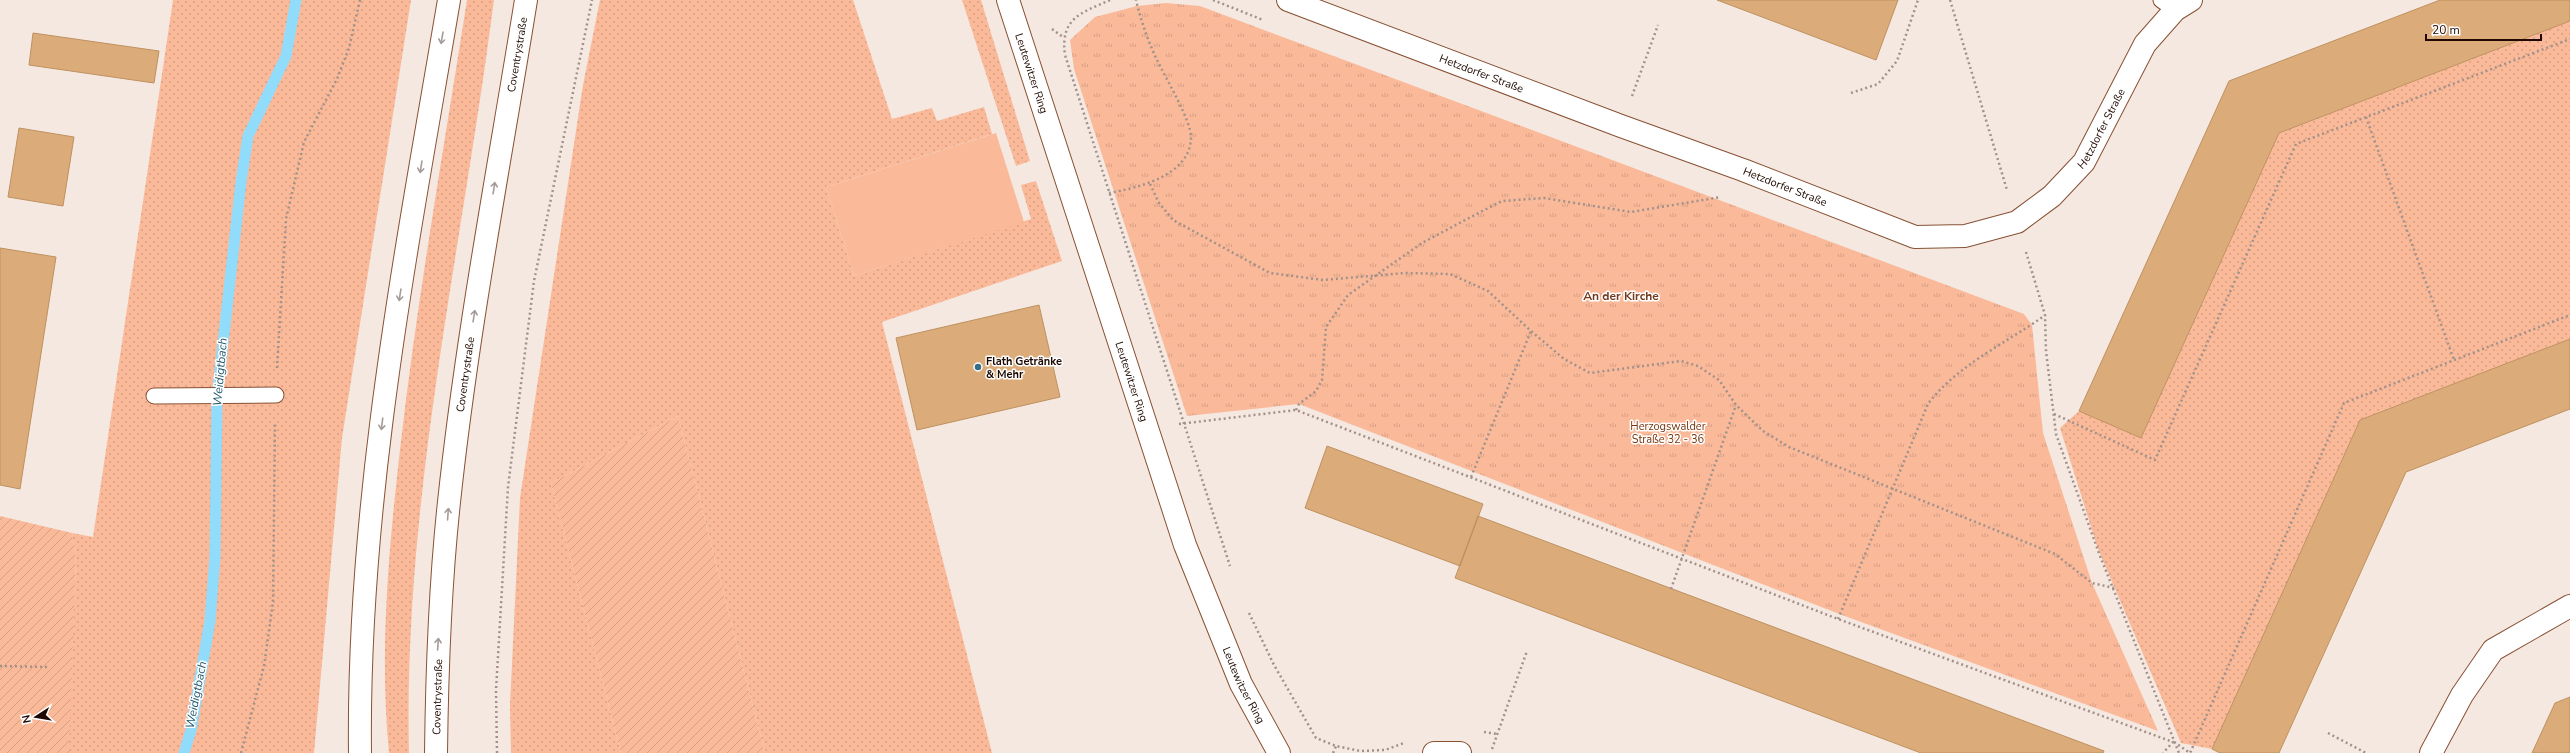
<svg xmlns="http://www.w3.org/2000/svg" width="2570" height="753" font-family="'Nunito Sans',sans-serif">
  <defs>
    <pattern id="grass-dots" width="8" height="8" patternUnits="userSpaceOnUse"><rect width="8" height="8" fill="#faba9a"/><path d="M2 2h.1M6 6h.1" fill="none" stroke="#d69e83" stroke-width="1.8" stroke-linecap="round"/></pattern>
    <pattern id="park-tufts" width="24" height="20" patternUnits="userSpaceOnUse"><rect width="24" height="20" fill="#faba9a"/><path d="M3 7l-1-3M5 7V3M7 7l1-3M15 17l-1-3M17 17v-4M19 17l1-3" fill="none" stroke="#d69e83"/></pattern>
    <pattern id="garden-furrows" width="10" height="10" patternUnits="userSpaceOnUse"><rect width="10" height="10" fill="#faba9a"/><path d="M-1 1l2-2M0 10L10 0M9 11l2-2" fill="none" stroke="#d69e83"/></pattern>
  </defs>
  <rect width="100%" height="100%" fill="#f5e8e1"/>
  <path fill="url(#grass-dots)" d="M173 0H411L342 438 314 753H68L76 557 72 533 93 537Z
    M467 0H494C462 250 403 499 409 753H389C379 649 389 545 401 441 418 294 444 147 467 0Z
    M600 0H853L892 119 932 108 937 121 984 107 992 134 826 187 854 276 1031 219 1021 185 1036 181 1062 261 882 322 992 753H765L678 416 551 483 621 753H511L510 705 520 498 583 85Z
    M962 0H981L1030 161 1016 166Z
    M2570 21V339L2360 420 2212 749 2181 743 2098 549 2060 428 2079 411 2141 438 2279 133Z"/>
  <path fill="url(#park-tufts)" d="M1166 3 1200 6 2024 314 2032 325 2043 433 2092 583 2158 731 1842 615 1299 404 1187 416 1074 69 1070 40 1095 17 1137 6Z"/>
  <path fill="url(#garden-furrows)" d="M678 416 765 753H621L551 483Z
    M0 516 72 533 76 557 69 753H0Z"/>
  <path fill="#faba9a" d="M996 133 1024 222 854 276 826 187Z"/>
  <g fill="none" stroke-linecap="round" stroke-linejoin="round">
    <path stroke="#91dbfb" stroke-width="11" d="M184 753 191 730 210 621 215 557 217 397 241 182 248 136 286 56 296 0"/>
  </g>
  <path fill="#dbac7a" stroke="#bf9160" d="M1717 0H1898L1876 60Z
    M2440 0H2570V21L2279 133 2141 438 2079 411 2229 81Z
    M33 33 159 51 154 83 29 65Z
    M19 128 74 137 63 206 8 197Z
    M0 248 56 257 20 489 0 485Z
    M1039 305 1060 397 917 430 896 338Z
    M2570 339V409L2406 472 2279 753H2220L2212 749 2360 420Z
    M1327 446 1483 504 1460 566 1305 508Z
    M1478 516 2104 751 2103 753H1921L1455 578Z
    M2570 697V753H2532L2555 703Z"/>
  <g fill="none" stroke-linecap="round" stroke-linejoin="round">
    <g stroke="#885134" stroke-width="17">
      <path id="lane" d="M2161 0 2175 10
        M154 396 276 395"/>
    </g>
    <g stroke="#885134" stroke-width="24">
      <g id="street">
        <path id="s1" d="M1008 0 1185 545 1241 684 1279 753"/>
        <path id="s2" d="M1288 0 1621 126 1743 170 1915 237 1965 236 2017 222 2052 196 2084 162 2145 44 2175 10 2191 0"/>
        <path d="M1434 753H1460"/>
        <path d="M2431 753 2462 695 2493 650 2570 606"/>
      </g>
    </g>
    <g stroke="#885134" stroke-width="24">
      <g id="primary">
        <path d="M360 753C357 500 407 248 449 0"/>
        <path id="s3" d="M436 753C437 669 440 585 449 502 467 333 499 167 526 0"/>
      </g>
    </g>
    <path stroke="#a1918a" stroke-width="2.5" stroke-dasharray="2 3" stroke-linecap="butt" d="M1110 0C1081 13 1060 18 1065 55L1230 566
      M1213 0 1263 20
      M1950 0 2007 190
      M1052 29 1063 37
      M1851 93 1878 84 1897 61 1918 0
      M1632 96 1658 25
      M2366 117 2454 360
      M1150 184 1159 203 1173 220 1270 273 1323 280 1405 273 1450 274 1488 291 1531 331 1564 359 1590 373 1681 361 1698 366 1719 380 1736 405 1763 431 1789 447 2055 554 2092 583 2114 588
      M1109 193C1137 188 1190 176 1191 138 1192 122 1165 77 1157 60 1148 41 1141 21 1136 0
      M2026 252 2045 315 2046 351 2056 434 2100 556 2179 753
      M277 368 286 219 304 142 337 79 349 48 360 0
      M1296 410 1299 404 1316 391 1322 380 1326 327 1348 295 1422 243 1467 219 1502 201 1544 198 1631 212 1721 197
      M2054 414 2155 460 2296 144 2570 39
      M1179 424 1296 410 1838 619 2173 742 2163 753
      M1471 477 1531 331
      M1671 589 1736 405
      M1249 613 1274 665 1316 738 1336 746 1360 751 1385 750 1404 743
      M1838 619 1928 404C1956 366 2006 343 2044 316
      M0 666 48 667
      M1484 732 1497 734
      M2328 733 2366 753
      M2174 742 2190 753 2344 403 2570 315
      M1492 749 1527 651
      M241 753 264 666 273 602 275 423
      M497 753 496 690 508 487 534 281 592 0
      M1333 753 1336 746"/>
    <use href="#lane" stroke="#fff" stroke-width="15"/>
    <use href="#street" stroke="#fff" stroke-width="22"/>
    <use href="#primary" stroke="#fff" stroke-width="22"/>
  </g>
  <defs><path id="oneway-shaft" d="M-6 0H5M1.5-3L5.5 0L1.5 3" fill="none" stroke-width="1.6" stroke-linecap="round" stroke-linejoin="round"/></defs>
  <g stroke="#a59c99">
    <use href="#oneway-shaft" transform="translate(442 38) rotate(100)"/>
    <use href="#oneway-shaft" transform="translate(421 167) rotate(99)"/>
    <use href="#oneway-shaft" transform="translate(494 188) rotate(-81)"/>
    <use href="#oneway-shaft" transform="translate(400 295) rotate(99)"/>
    <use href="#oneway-shaft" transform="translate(474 316) rotate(-81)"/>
    <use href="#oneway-shaft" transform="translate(382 424) rotate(97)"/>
    <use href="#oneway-shaft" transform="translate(448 514) rotate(-86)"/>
    <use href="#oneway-shaft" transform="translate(438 644) rotate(-86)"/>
  </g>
  <circle fill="#346f87" stroke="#fff" stroke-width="1.5" cx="978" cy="367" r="4"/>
  <g text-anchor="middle" stroke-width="3" stroke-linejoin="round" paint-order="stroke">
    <g font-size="11" fill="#1e0801" stroke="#fff">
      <text dy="4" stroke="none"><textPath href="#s3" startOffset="704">Coventrystraße</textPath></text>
      <text dy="4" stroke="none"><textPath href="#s1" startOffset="77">Leutewitzer Ring</textPath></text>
      <text dy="4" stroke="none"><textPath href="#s2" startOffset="207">Hetzdorfer Straße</textPath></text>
      <text dy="4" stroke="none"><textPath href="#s2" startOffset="902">Hetzdorfer Straße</textPath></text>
      <text dy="4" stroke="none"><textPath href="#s2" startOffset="531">Hetzdorfer Straße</textPath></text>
      <text dy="4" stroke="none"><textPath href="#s3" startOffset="380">Coventrystraße</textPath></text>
      <text dy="4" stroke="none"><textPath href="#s1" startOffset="401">Leutewitzer Ring</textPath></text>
      <text dy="4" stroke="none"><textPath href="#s1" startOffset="725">Leutewitzer Ring</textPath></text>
      <text dy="4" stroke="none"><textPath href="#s3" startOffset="56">Coventrystraße</textPath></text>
    </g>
    <g font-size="11" font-weight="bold" fill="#1e0801" stroke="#fff" text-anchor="start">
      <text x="986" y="365">Flath Getränke<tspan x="986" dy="13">&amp; Mehr</tspan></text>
    </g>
    <g font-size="11" fill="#783710" stroke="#fff">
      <text x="1668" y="430">Herzogswalder<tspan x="1668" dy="13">Straße 32 - 36</tspan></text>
    </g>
    <g font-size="12" font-weight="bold" fill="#713b1e" stroke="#fff">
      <text x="1621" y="300">An der Kirche</text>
    </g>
    <g font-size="12" font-style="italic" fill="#20596f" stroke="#fff">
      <text transform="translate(220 372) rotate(-85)" y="4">Weidigtbach</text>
      <text transform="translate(196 695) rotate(-79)" y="4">Weidigtbach</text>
    </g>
  </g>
  <g transform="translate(36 717) rotate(258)" stroke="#ffffff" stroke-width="3" paint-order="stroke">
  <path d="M0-3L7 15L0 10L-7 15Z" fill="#1e0801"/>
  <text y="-6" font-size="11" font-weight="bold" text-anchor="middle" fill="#1e0801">N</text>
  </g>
  <path d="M2426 34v6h115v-6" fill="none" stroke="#1e0801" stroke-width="2"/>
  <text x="2432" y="34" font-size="12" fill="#1e0801" stroke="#ffffff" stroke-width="3" paint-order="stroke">20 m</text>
</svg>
